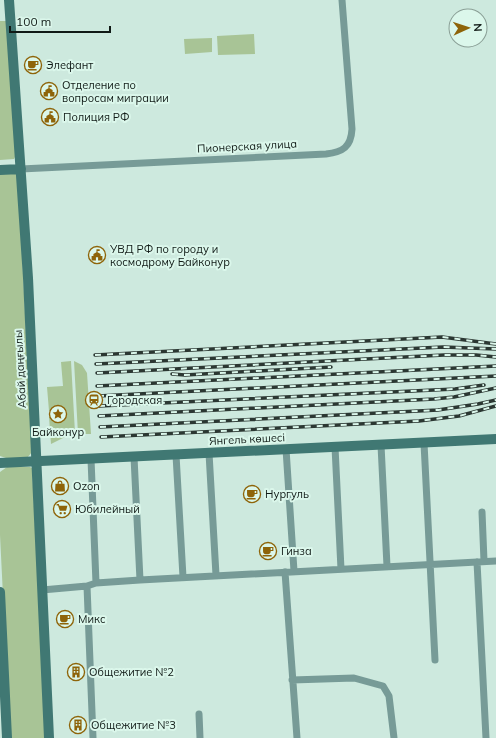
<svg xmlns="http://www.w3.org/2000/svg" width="496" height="738" font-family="Mulish,sans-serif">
  <rect width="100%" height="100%" fill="#cde9de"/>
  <path fill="#a8c496" d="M0 21H8L16 155 14 159 0 160Z
    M254 34 255 54 218 55 217 36Z
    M212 38V52L185 54 184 39Z
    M15 173 18 175 32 452 27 458H6L0 456V174Z
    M71 361 75 433 71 434 51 444 49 417 54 416 56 419H60L63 417V411L59 408 55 410 53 412 49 411 47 387 63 386 61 362Z
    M74 361 82 365 87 373 91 434H78Z
    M7 467H30L32 468 46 738H10L0 535V472Z"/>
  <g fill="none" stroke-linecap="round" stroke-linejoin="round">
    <path stroke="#779b97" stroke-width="7" d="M21 169 326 154C343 152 351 147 352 129L342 0
      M424 443 435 660
      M381 445 387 566
      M335 447 341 569
      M286 449 294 571
      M209 453 216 575
      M176 455 183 577
      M134 457 140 580
      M91 459 96 583
      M482 512 484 561
      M477 562 486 738
      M285 572 297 738
      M87 586 93 738
      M42 590 87 586 96 583 140 580 496 561
      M292 680 354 678 383 686 389 696 394 738
      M199 714 200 738"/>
    <path stroke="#407873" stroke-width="10" d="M9 0 28 278 49 738
      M0 170 21 169
      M0 463 496 439
      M0 592 7 738"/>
    <g stroke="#2b3732" stroke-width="3.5">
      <path id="rail" d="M95 355 442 337 496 344
        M96 364 443 347 496 349
        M97 373 444 355H476L496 357
        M172 374 185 375 331 367
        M97 386 496 366
        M98 396 496 376
        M99 406 455 389 484 385
        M99 416 434 399 454 397 496 388
        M100 427 438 410 478 404 496 400
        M101 437 419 421 459 416 496 406"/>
    </g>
    <use href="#rail" stroke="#dbf7eb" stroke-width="2" stroke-dasharray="6" stroke-linecap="butt"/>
  </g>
  <defs>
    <g id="cafe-ring" transform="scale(0.9)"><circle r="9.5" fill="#dbf7eb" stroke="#8e6409" stroke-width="1.5"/><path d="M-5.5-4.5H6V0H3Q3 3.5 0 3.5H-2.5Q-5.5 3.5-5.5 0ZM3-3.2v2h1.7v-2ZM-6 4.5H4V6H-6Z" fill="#8e6409"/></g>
    <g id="civic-ring" transform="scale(0.9)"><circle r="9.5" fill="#dbf7eb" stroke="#8e6409" stroke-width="1.5"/><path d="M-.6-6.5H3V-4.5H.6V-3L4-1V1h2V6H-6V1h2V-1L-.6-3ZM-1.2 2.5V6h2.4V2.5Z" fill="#8e6409"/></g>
    <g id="station-ring" transform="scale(0.9)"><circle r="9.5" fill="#dbf7eb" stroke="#8e6409" stroke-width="1.5"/><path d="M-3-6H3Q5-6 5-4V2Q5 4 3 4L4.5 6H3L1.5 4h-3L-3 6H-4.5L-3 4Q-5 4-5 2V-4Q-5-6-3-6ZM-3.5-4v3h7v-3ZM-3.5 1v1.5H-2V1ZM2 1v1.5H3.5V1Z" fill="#8e6409"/></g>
    <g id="sight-ring" transform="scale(0.9)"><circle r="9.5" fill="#dbf7eb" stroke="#8e6409" stroke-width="1.5"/><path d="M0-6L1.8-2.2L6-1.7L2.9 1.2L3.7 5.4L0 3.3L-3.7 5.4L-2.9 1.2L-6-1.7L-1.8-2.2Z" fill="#8e6409"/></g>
    <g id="shop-ring" transform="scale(0.9)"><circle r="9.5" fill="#dbf7eb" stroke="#8e6409" stroke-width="1.5"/><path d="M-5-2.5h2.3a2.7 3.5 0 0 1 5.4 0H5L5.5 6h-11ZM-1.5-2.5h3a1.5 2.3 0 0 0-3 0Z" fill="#8e6409"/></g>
    <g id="supermarket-ring" transform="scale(0.9)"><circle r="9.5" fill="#dbf7eb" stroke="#8e6409" stroke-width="1.5"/><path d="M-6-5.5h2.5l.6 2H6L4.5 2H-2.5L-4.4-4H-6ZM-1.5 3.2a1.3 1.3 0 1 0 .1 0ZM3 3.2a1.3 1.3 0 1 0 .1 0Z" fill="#8e6409"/></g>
    <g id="building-ring" transform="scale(0.9)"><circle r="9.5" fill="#dbf7eb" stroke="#8e6409" stroke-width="1.5"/><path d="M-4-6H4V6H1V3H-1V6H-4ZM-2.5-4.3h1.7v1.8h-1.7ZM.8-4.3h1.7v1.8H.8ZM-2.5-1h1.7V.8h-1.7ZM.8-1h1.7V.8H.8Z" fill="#8e6409"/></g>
  </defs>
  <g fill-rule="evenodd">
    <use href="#cafe-ring" x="33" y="65"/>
    <use href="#civic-ring" x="49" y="91"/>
    <use href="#civic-ring" x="50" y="117"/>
    <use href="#civic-ring" x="97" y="255"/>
    <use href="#station-ring" x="94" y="400"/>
    <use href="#sight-ring" x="58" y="414"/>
    <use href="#shop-ring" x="60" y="486"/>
    <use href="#cafe-ring" x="252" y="494"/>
    <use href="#supermarket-ring" x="62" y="509"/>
    <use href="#cafe-ring" x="268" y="551"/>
    <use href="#cafe-ring" x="65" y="619"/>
    <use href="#building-ring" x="76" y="672"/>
    <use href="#building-ring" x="78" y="725"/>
  </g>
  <g text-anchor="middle" stroke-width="4" stroke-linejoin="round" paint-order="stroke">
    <g font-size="11" fill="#101a16" stroke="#dbf7eb" text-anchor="start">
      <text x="46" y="69">Элефант</text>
      <text x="62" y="89">Отделение по<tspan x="62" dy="13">вопросам миграции</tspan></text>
      <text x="63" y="121">Полиция РФ</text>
      <text x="110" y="253">УВД РФ по городу и<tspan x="110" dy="13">космодрому Байконур</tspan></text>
      <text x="107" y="404">Городская</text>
      <text x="58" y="436" text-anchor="middle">Байконур</text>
      <text x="73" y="490">Ozon</text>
      <text x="265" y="498">Нургуль</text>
      <text x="75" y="513">Юбилейный</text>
      <text x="281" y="555">Гинза</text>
      <text x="78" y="623">Микс</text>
      <text x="89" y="676">Общежитие №2</text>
      <text x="91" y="729">Общежитие №3</text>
    </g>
    <g font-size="11" fill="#101a16" stroke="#dbf7eb">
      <text transform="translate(247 146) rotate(-3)" y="4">Пионерская улица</text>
      <text transform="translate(20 369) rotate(-93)" y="4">Абай даңғылы</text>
      <text transform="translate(247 439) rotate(-3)" y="4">Янгель көшесі</text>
    </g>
  </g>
  <g transform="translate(468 28) rotate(87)"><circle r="19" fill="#dbf7eb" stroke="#8a9f96"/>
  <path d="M0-3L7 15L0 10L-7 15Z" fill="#8e6409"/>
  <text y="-6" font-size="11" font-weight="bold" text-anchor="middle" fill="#101a16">N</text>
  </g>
  <path d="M10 26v6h100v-6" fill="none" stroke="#101a16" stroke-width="2"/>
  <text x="16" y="26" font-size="12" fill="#101a16" stroke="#dbf7eb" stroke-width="3" paint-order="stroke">100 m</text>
</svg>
